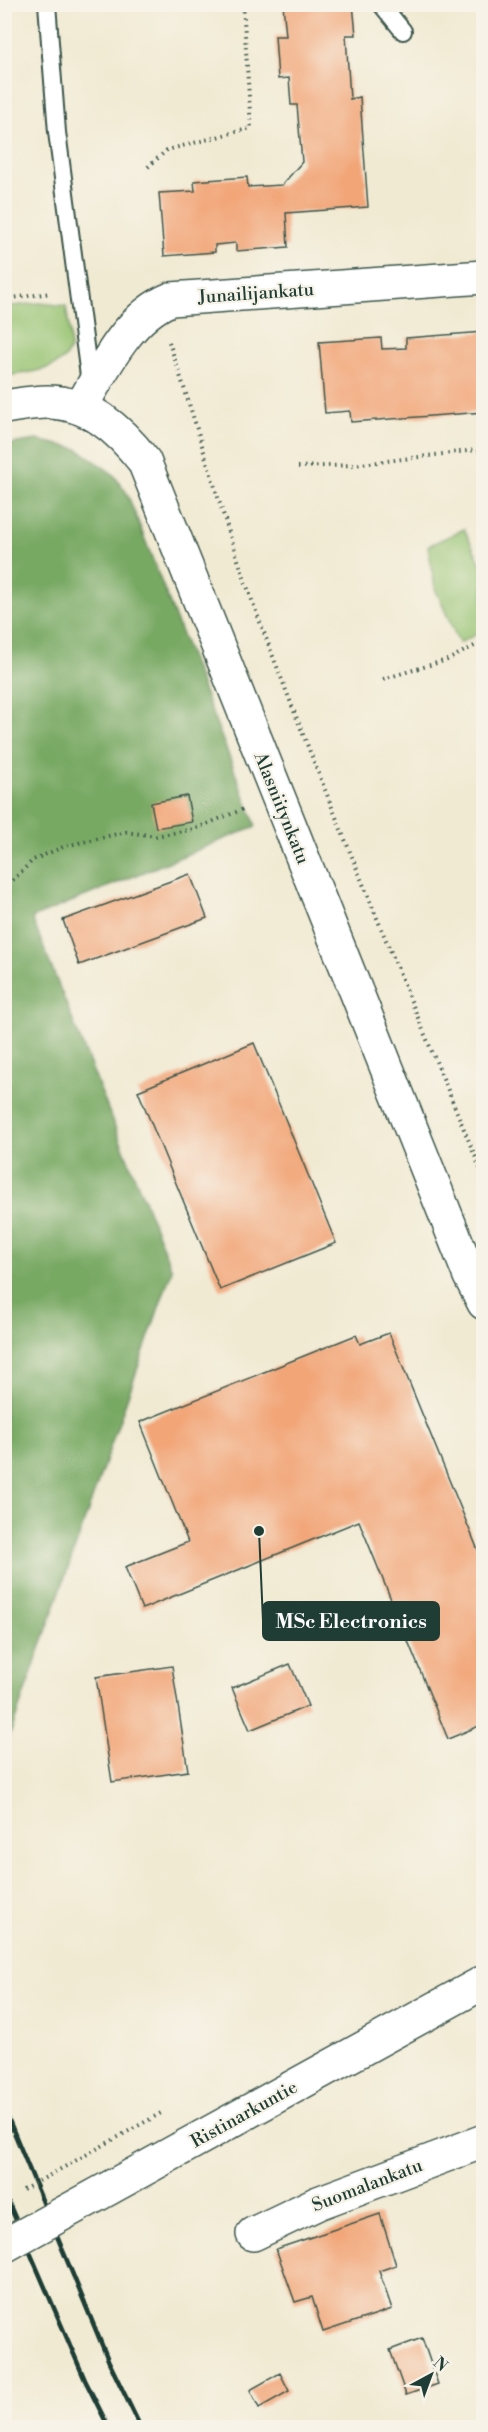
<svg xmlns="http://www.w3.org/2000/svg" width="488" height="2432" font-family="'Libre Bodoni',serif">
  <rect width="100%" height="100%" fill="#f7f3e8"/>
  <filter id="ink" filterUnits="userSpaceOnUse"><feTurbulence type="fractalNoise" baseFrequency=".0167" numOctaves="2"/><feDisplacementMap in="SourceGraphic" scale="12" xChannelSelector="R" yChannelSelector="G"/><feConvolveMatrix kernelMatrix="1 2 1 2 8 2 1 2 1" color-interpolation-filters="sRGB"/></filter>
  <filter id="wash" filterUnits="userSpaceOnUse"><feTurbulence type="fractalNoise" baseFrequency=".008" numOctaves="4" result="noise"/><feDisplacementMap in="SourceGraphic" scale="24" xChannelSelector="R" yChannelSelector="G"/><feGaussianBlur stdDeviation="1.35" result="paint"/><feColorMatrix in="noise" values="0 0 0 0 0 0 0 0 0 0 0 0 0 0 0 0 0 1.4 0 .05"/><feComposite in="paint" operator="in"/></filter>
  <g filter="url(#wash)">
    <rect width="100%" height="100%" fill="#f1ead3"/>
    <path fill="#96c371" stroke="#5a8052" stroke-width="1.5" d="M40 303 66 306C67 316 72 338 70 348 65 371 23 373 5 376V307Z
      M464 529 483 568 484 631 459 643 435 588 428 546Z"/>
    <path fill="#78a963" stroke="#4c734c" stroke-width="1.5" d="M37 440 78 449 113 474 127 493 256 826 32 918 172 1270 5 1749 4 445Z"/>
    <g id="blocks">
      <path fill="#f2a678" d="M283 4H353L356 35H346L350 99 360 97 368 207 286 213 288 247 236 251V243L215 245V252L164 256 159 193 195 191 194 181 247 177 248 187 282 185 302 162 297 105H291L289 78 278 79 275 36H286Z
        M4 174H6L10 237H4Z
        M484 332V412L351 422 350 411 325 413 319 342 381 338 382 349 406 348V338Z
        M187 796 192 822 156 828 151 803Z
        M190 874 207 918 79 965 63 920Z
        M254 1043 336 1243 220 1290 138 1091Z
        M389 1333 484 1565V1724L448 1739 359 1521 142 1609 125 1567 188 1542 140 1422 356 1335 360 1344Z
        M290 1664 308 1706 250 1730 232 1688Z
        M172 1666 188 1771 112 1782 96 1677Z
        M380 2214 396 2265 379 2271 392 2309 323 2332 312 2297 295 2302 276 2249Z
        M422 2338 438 2384 406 2395 390 2350Z
        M280 2373 289 2391 259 2408 250 2390Z"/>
    </g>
  </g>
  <g filter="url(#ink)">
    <use href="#blocks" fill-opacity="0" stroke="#3e574c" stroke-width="1.5"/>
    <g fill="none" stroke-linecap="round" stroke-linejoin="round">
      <g stroke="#3e574c" stroke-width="20">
        <path id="service" d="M47 4 57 132 90 384
          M381 4 403 31"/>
      </g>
      <g stroke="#3e574c" stroke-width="36">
        <path id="minor" d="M81 407C103 369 128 316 171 299L484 277
          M253 2234 318 2203 484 2141"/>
      </g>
      <g stroke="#3e574c" stroke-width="36">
        <path id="tertiary" d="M4 407C18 405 33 402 47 402 89 402 119 429 144 461L470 1276 484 1303"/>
      </g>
      <g stroke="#3e574c" stroke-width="36">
        <path id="secondary" d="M182 2148 484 1982"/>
      </g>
      <path stroke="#3e574c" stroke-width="4" stroke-dasharray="1.5 4.5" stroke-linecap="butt" d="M148 167 167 150 251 128 243 4
        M4 299 51 293
        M169 342C200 433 224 525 257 614 328 804 407 990 484 1178
        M298 467 354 465 484 449
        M383 679 447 660 484 641
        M4 889 33 860 65 846 126 832 156 836 194 829 246 808"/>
      <use href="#service" stroke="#fff" stroke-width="16"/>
      <use href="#minor" stroke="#fff" stroke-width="33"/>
      <use href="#tertiary" stroke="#fff" stroke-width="33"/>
      <use href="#secondary" stroke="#fff" stroke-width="33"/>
      <path stroke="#1f3d34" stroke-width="4.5" d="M4 2108 109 2362 141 2428
        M4 2192 85 2380 109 2428"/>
      <g stroke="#3e574c" stroke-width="36" stroke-linecap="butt">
        <path id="secondary-bridge" d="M4 2246 182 2148"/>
      </g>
      <path stroke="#3e574c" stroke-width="4" stroke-dasharray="1.5 4.5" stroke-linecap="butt" d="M23 2190 163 2112"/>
      <use href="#secondary-bridge" stroke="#fff" stroke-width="33"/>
    </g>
  </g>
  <g text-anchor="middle" stroke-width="4.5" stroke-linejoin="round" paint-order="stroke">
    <g font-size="18" fill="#1f3d34" stroke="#f7f3e8">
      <text transform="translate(256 293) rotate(-4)" y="6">Junailijankatu</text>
      <text transform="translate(282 808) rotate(68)" y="6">Alasniitynkatu</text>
      <text transform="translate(244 2114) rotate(-29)" y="6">Ristinarkuntie</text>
      <text transform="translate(367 2185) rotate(-21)" y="6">Suomalankatu</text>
    </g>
  </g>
  <path fill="none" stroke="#1f3d34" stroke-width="2" d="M259 1531L263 1621"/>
  <circle fill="#1f3d34" stroke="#f7f3e8" stroke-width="2" cx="259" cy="1531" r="6"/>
  <rect fill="#1f3d34" stroke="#1f3d34" stroke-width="2" x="263" y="1602" width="176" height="38" rx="6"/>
  <g font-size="20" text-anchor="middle" font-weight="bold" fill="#fff">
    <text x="351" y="1628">MSc Electronics</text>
  </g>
  <rect width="488" height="2432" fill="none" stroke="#f7f3e8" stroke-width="24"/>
  <g transform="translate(431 2375) rotate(41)" stroke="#f7f3e8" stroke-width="4.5" paint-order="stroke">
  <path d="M0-4.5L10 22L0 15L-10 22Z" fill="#1f3d34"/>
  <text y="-9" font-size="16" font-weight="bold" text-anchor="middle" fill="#1f3d34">N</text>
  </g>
</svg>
